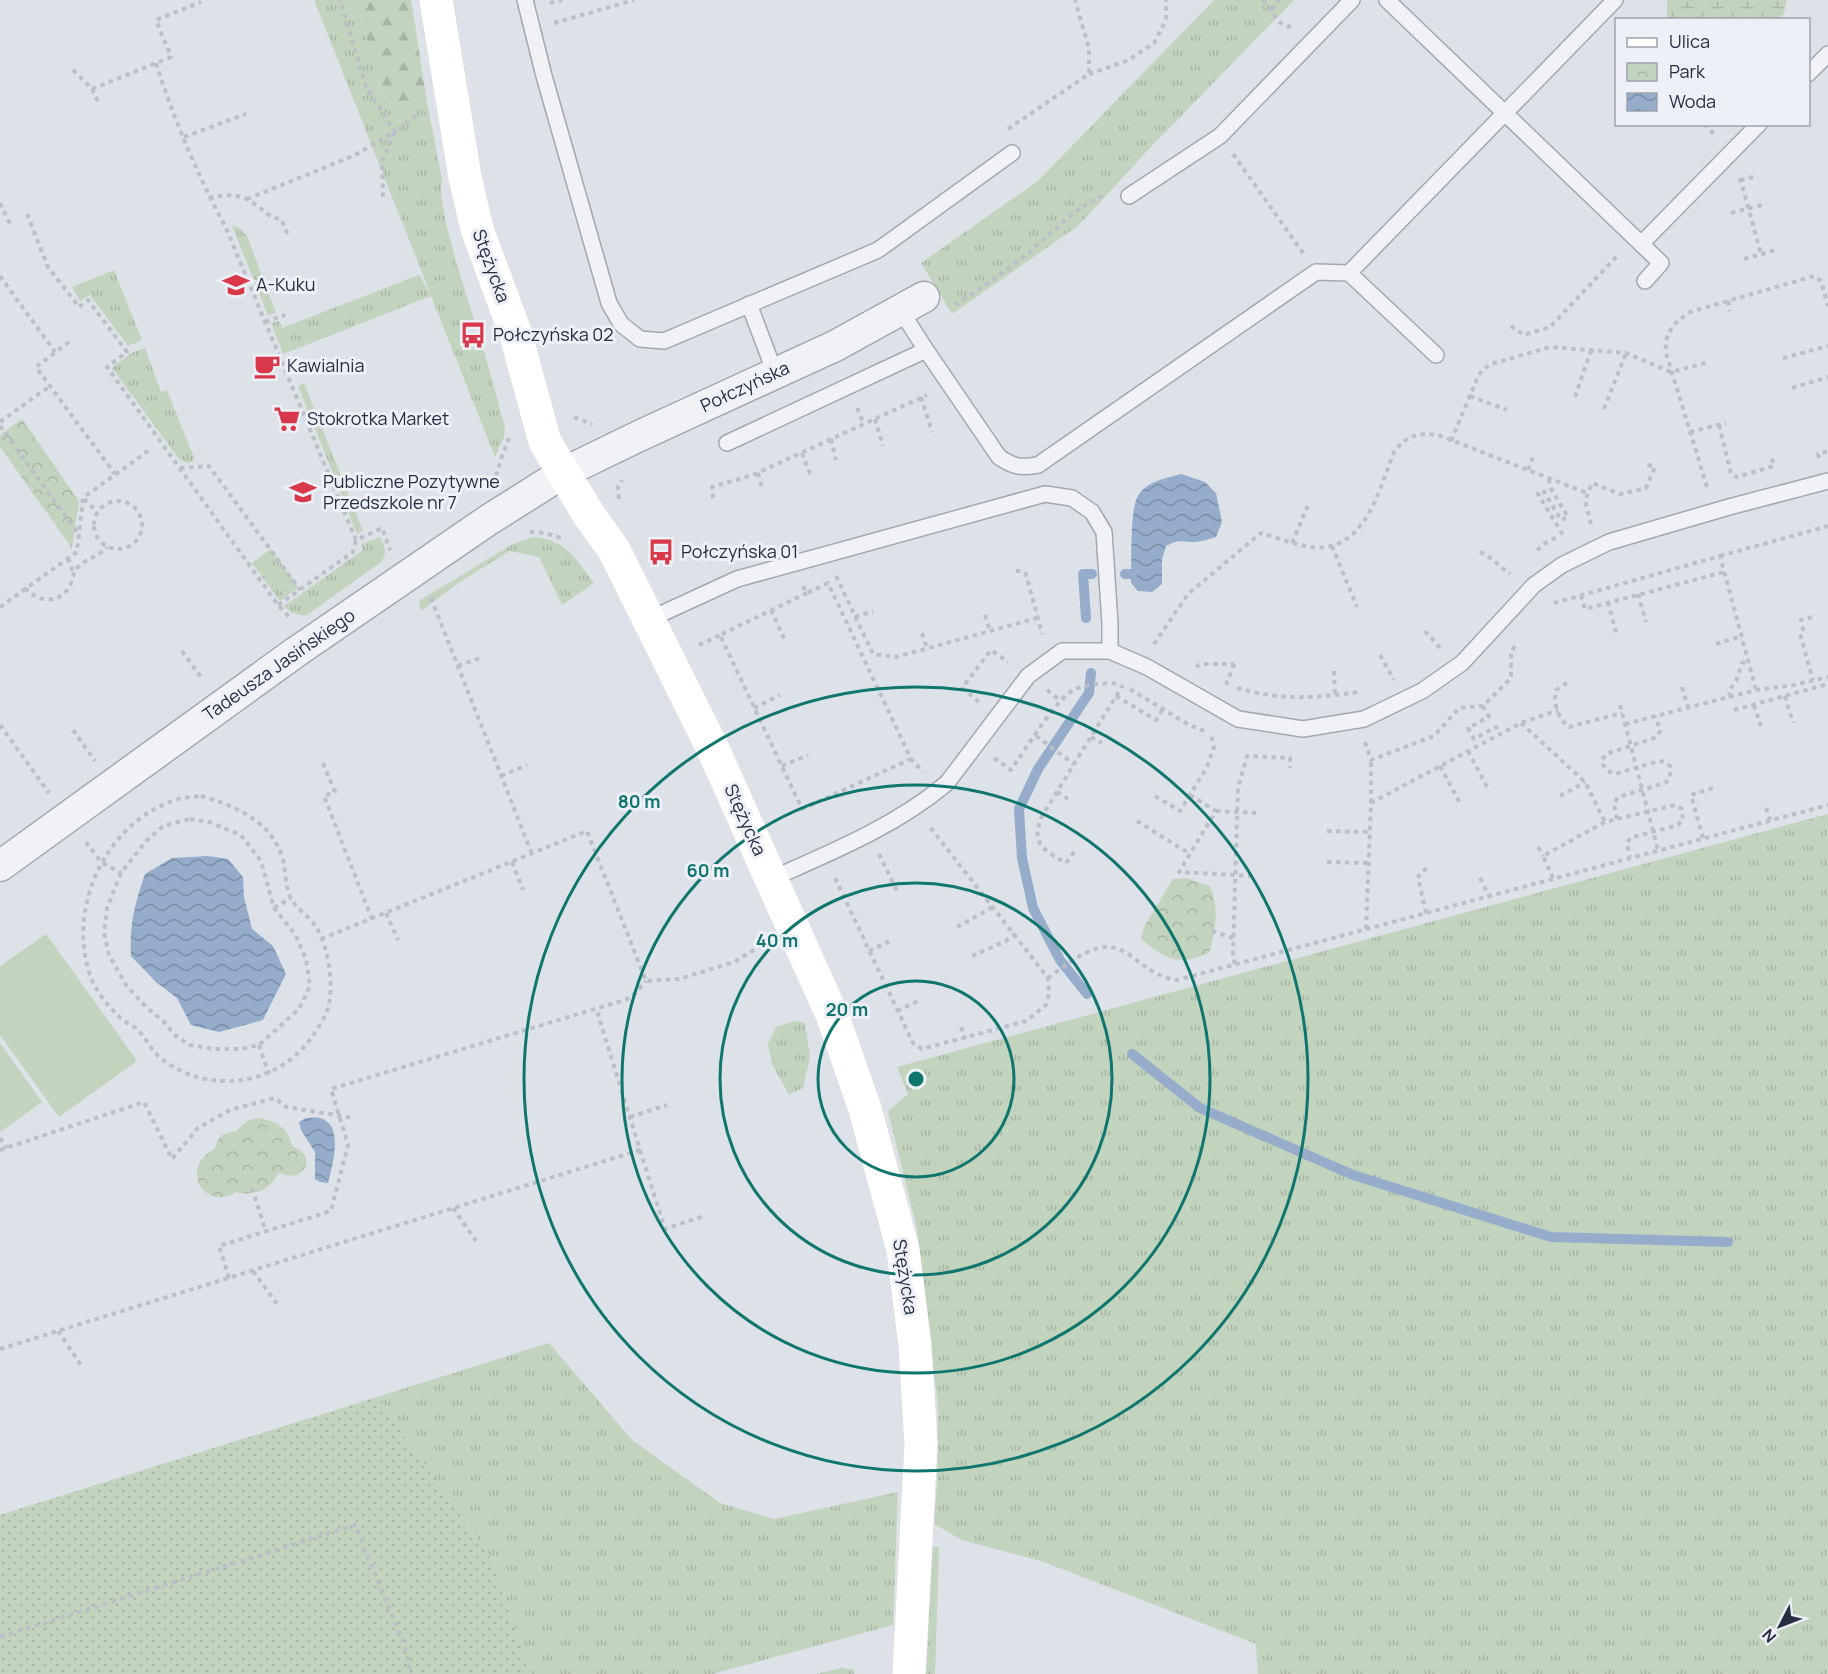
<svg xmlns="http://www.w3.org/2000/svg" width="1828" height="1674" font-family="Manrope,sans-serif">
  <defs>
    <pattern id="grass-tufts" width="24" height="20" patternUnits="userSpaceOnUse" patternTransform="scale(1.5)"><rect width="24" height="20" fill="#c2d3be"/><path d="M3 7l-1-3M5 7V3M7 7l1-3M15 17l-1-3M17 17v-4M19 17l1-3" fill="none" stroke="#a7b5a4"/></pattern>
    <pattern id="forest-firs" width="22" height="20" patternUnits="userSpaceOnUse" patternTransform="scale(1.5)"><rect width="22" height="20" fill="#c2d3be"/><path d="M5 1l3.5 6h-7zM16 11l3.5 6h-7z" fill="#a7b5a4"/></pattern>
    <pattern id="wetland-marsh" width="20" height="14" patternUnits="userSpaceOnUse" patternTransform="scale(1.5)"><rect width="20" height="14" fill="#c2d3be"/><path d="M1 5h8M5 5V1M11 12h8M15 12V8" fill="none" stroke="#a7b5a4"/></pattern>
    <pattern id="park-crowns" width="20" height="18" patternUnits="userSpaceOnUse" patternTransform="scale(1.5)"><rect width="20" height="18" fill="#c2d3be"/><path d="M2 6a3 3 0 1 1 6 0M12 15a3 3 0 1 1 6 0" fill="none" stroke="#a7b5a4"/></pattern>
    <pattern id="garden-dots" width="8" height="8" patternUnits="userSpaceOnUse" patternTransform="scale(1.5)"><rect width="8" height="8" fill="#c2d3be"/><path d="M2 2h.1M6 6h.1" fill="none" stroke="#a7b5a4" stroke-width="1.8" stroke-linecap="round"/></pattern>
    <pattern id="water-waves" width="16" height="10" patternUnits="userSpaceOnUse" patternTransform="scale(1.5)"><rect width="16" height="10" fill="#95adcb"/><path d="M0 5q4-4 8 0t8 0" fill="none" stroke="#798da6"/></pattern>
  </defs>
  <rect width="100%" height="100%" fill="#dde1e8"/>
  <path fill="url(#grass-tufts)" d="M314 0H357L380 91 398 110 427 102 442 180C436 207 467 295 476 326L467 330 473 349 483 347 505 428 504 437 495 457 431 296 283 354 271 323 279 321 282 328 419 275 431 295Z
    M1214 0H1294L1149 149 1078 226 952 314 921 263 1038 181Z
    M232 226 239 228 247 236 276 313 268 315Z
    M114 270 142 340 128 346 90 295 80 301 72 287Z
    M145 348 161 392 167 390 195 460 188 463 179 459 112 368 131 353Z
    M304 383 363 531 357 534 298 386Z
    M380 537C384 546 388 553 381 562L307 615C297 616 291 614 284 606L363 550 361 544Z
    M533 537C567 540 575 558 594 583L562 605 539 557 510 551 460 582 421 611 419 601 513 544Z
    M271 549 298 587 280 601 252 563Z
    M1828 814V1674H1258L1256 1644 1044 1562 962 1540 934 1524 937 1485 938 1407 917 1229 888 1111 908 1094 897 1067Z
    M795 1021 805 1023 810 1057 803 1088 789 1095 772 1064 768 1044 776 1027Z
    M549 1343 632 1440 720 1503 774 1519 898 1492 893 1625 712 1674H531L489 1555 377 1397Z
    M933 1547H939L935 1674H926Z
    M841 1668 853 1669 854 1674H816Z"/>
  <path fill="url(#forest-firs)" d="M357 0H411L427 102 398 110 380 90Z"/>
  <path fill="url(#wetland-marsh)" d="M1667 0H1787L1784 13 1780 19 1667 20Z"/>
  <path fill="url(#park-crowns)" d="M22 419 79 501 72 548 0 447V435Z
    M1186 878 1210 886C1219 906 1216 932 1209 953 1178 966 1166 960 1141 939L1144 927 1173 879Z
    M257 1118C275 1120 288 1127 292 1146 320 1156 302 1186 279 1172 271 1189 255 1197 236 1192 204 1213 178 1166 215 1149 217 1137 223 1132 235 1132L247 1121Z"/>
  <path fill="url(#garden-dots)" d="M377 1397 489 1555 531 1674H0V1515Z"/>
  <path fill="#c2d3be" d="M46 934 137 1061 59 1117 0 1035V966Z
    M0 1043 42 1102 0 1132Z"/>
  <path fill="url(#water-waves)" d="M1181 474 1205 482 1216 493 1222 522 1216 537C1209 539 1198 543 1191 542 1178 541 1178 540 1166 546L1162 559V584L1152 592 1138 591 1131 583C1132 564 1129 508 1139 494 1148 481 1167 478 1181 474Z
    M208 856 228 859 243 877 244 897 252 929 273 946 286 974 263 1020 219 1032 191 1025 177 998 156 982 131 956C129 925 135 903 145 874L172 858Z
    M306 1118C310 1118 316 1117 320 1118 345 1125 332 1166 328 1183L320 1182 315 1179V1152L301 1130 299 1122Z"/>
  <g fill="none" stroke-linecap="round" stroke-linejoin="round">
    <path stroke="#95adcb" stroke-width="10" d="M1125 574H1132
      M1086 618 1083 574H1092
      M1087 994 1060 960 1033 908 1022 858 1019 809 1038 769 1089 693 1091 673
      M1132 1054 1200 1108 1353 1175 1551 1237 1728 1242"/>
    <g stroke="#a2a8b2" stroke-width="18">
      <path id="lane" d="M525 0 544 76 609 303 621 324 640 339 664 341 878 250 1012 153
        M1387 0 1661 263 1645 281
        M1808 74 1828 54
        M1129 196 1220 136 1352 0
        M1641 244 1759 124
        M1349 273 1615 0
        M749 304 775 373
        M901 311 926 350
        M727 443 926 350 999 457C1014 467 1020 468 1038 465L1316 272 1349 273 1436 355
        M650 619 737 579 1045 494 1072 498 1092 512 1104 532 1110 624V651
        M771 879C832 852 896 826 947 783L1028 676 1062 651H1110L1147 667 1238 719 1303 729 1364 719 1422 691 1462 663 1534 585 1562 565 1609 542 1729 507 1828 481"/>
    </g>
    <g stroke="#a2a8b2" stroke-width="33">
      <path id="street" d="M0 866 296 652 490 519 563 473 639 436 835 346 924 297"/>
    </g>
    <path stroke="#bbbfc7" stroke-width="4" stroke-dasharray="4.5 4.5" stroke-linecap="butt" d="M1263 0 1279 22 1292 28
      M550 3 562 0
      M1272 10 1279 0
      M554 23 634 0
      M156 63C174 120 198 176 226 228L356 540 382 528 390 550
      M73 70 92 89 171 57 156 20 201 2
      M1089 74 1129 60 1154 43 1166 20V0
      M92 89 98 102
      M1704 124 1714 134
      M1008 129 1089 74V48L1075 0
      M184 137 246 114
      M1233 154 1303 253
      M1740 178 1761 254
      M1740 180 1758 176
      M383 197 382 162 395 132 422 111
      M209 198C227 194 241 193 256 205 265 211 270 218 281 219L289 237
      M247 199 353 156 395 132 366 87 340 0
      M0 203 10 224
      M1731 213 1766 204
      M27 214 48 267 79 307 88 300 127 352 107 367 278 605 291 619
      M1744 259 1779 249
      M0 276 55 352
      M1728 301 1730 311
      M955 305C980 289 1004 272 1028 253 1053 233 1074 206 1106 195
      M265 322 285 315
      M1511 326 1524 335 1550 327 1619 254
      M69 342 36 367 115 474
      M1783 358 1828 346
      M1792 388 1828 377
      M1470 396 1507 410
      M921 397 932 432
      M1575 397 1591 350
      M857 408 864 424
      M1604 409 1626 353
      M574 417 592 424
      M875 419 883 446
      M0 422 50 386
      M1719 425 1731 474 1737 477 1774 466 1771 455
      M0 426 78 533
      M1690 432 1726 423
      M831 439 836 460
      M1451 441 1477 379 1482 370 1491 364 1550 347 1626 353 1671 372 1709 362
      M802 453 810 474
      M1819 458 1818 454 1828 451
      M180 468 209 466 300 590
      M1528 470 1533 457
      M758 473 762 487
      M496 476 502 456 509 438
      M1549 479 1550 487 1568 517 1561 520 1543 490 1538 494 1563 535
      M1707 487 1666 353C1664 332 1674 323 1690 312L1814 276 1821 281 1828 306
      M713 498 712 487 753 475 927 395
      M84 499 97 512
      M619 499 618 487 622 480
      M94 525a24 24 0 1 1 48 0a24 24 0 1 1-48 0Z
      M1591 524 1585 501 1592 483 1620 494 1646 488 1655 467 1645 464
      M530 532 545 533 564 539
      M1292 543 1308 505
      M1332 546 1357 607
      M1537 550 1547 542 1559 536
      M1480 552 1488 556 1510 574
      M1720 556 1828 526
      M68 558 73 572
      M1016 571H1022L1026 574 1042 634
      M836 576 873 654 896 657 1037 618
      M803 586 807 593 828 583 911 759 923 772
      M25 588C37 602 59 605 69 587 74 579 72 572 79 566 88 558 99 556 107 547
      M807 593 720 635 802 809 911 759
      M1638 594 1646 622
      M1581 595 1585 609 1724 572
      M431 598 532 854
      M1608 602 1616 632
      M1554 603 1720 556 1756 690
      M278 605 353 552 356 540
      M0 607 77 552 83 498 148 451
      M771 610 786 643
      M985 615 990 631
      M855 617 873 611
      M1812 617 1801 620 1803 629 1800 634 1813 680
      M1425 631 1440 648
      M922 633 927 648
      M1154 644 1188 594 1261 533C1275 537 1290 543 1305 546 1363 558 1378 493 1394 452 1406 436 1418 432 1438 435L1587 493
      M1716 644 1742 636
      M699 645 720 635
      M182 651 203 680
      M1380 655 1394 680
      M458 666 483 657
      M1196 667 1200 664H1234
      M1334 671 1335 695
      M1567 683 1556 690C1553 703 1558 719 1569 727L1622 713
      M1226 685 1236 660
      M1682 687 1688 708
      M1237 688C1283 701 1313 698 1360 692
      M1130 689 1189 725 1207 732
      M1047 690 1061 701
      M1116 696 1156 720 1163 709
      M1785 696 1793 723
      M1730 697 1729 691 1737 679 1742 663 1748 661
      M979 702 962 688 991 650 1008 662
      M1620 705 1658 850
      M1754 705 1762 730
      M1483 706 1489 717 1468 728 1474 739 1496 727 1500 734
      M754 708 780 695
      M1734 710 1828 684
      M1521 723 1585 782 1605 822
      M1625 724 1756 690 1794 685 1828 677
      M0 725 49 793
      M73 730 95 761
      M1036 736 1074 764
      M1091 737 1102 743
      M1365 742 1371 760 1434 736 1459 708 1483 706 1511 678V653L1516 644
      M1468 751 1489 791
      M994 758 1011 770C1023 753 1058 696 1075 689 1089 684 1106 682 1121 684
      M323 763 335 792 324 796 372 919
      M782 766 808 755
      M1440 766 1461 805
      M501 776 527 765
      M1057 792 1068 799
      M1190 795 1216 811 1179 872 1254 876
      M201 796C236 806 273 822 283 860 286 873 285 889 292 900 298 910 310 917 316 927 329 947 335 988 327 1011 324 1019 318 1027 314 1034 281 1085 211 1096 163 1060 152 1052 146 1038 137 1029 132 1025 126 1023 122 1019 108 1007 96 991 90 975 66 906 108 819 179 799 186 797 194 797 201 796Z
      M1155 796 1180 811 1207 767 1214 747 1211 734
      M1560 796 1585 782
      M1371 803V760
      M1766 808 1770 820
      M1216 811 1256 813
      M190 819 209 822 241 835 261 861 274 908 295 934 306 959 310 986 299 1009 259 1045 242 1049H215L190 1045 176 1036 163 1021 147 1008 126 985 109 955 104 933 107 908 121 873 146 841 163 826Z
      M1617 819 1614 804 1618 797 1665 783 1670 778V766L1665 762 1659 761 1615 774C1607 771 1603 768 1602 760L1606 754 1657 737 1660 731 1656 716
      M1137 821 1190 854
      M1327 831 1370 832
      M1703 838 1691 795 1716 787
      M86 842 101 862 121 873
      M1538 847 1543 856
      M1074 852 1066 863C1044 850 1030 844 1042 816L1123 685
      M879 854 897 891
      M512 862 523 890
      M1327 862 1369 863
      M835 878 913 1043 922 1049 1026 1021 1046 1005 1049 994 1048 978 930 827
      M1480 878 1489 896
      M1553 878 1543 856 1605 822 1675 805 1682 809 1683 820 1678 825 1630 838 1627 844 1630 857
      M274 908 291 898
      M386 913 398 940
      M1426 913 1418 878 1420 873 1427 868
      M957 927 993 907
      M1366 929 1371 803 1521 723 1558 710
      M1212 931 1233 938
      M321 939 587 831 646 981 679 979 734 962 764 944
      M869 951 890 941
      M972 956 1006 941 1015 934
      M1235 964 1233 954 1238 788 1247 756 1290 758V768
      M1048 978C1065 966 1089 945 1110 947 1121 948 1131 956 1139 962 1151 971 1162 978 1177 980L1828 805
      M897 1011 918 1001
      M961 1027 965 1038
      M259 1045 269 1074
      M630 1117 667 1105
      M0 1138 7 1148
      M0 1150 144 1102 172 1159 198 1128 230 1110 275 1098 286 1107 354 1118
      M640 1150 665 1229 704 1216
      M252 1188 266 1232
      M453 1208 476 1241
      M253 1271 277 1304
      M229 1278 219 1246 331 1211 348 1145 331 1089 631 998 646 981
      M58 1331 81 1365
      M0 1349 640 1150 596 1008
      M0 1637 355 1525 404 1645 411 1674"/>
    <use href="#lane" stroke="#f0f2f6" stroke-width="15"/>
    <use href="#street" stroke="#f0f2f6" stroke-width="30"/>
    <path stroke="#fff" stroke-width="33" d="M436 0 465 177 477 229 515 332 545 442 589 515 614 550 712 747 833 1017 865 1109 903 1250 915 1345 921 1444 909 1674"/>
  </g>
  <g fill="none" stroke="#0f766e" stroke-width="3">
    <circle cx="916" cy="1079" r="98"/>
    <circle cx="916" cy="1079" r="196"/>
    <circle cx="916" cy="1079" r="294"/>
    <circle cx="916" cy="1079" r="392"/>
  </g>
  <defs>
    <g id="school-bare" transform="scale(2.07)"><path d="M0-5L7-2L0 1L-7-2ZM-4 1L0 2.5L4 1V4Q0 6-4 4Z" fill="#d8384a" stroke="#edf0f6" stroke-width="2.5" paint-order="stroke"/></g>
    <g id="bus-bare" transform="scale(2.07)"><path d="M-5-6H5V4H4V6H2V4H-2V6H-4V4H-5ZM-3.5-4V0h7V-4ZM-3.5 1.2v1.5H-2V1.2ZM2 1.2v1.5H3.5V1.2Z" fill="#d8384a" stroke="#edf0f6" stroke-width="2.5" paint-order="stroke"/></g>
    <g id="cafe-bare" transform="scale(2.07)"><path d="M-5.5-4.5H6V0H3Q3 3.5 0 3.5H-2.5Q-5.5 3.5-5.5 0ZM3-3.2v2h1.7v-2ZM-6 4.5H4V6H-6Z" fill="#d8384a" stroke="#edf0f6" stroke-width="2.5" paint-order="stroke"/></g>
    <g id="supermarket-bare" transform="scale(2.07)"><path d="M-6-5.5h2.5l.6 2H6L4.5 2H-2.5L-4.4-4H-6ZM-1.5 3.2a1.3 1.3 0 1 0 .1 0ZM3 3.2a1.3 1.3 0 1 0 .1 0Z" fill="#d8384a" stroke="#edf0f6" stroke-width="2.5" paint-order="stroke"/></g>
  </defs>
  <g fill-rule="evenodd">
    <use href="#school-bare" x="236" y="285"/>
    <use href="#bus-bare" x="473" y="335"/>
    <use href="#cafe-bare" x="267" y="366"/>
    <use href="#supermarket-bare" x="287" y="419"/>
    <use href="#school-bare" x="303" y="492"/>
    <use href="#bus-bare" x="661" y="552"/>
  </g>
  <g text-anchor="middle" stroke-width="6" stroke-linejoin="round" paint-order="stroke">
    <g font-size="18" fill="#262e40" stroke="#edf0f6">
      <text transform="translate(491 266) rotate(70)" y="6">Stężycka</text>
      <text transform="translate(745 387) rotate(-25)" y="6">Połczyńska</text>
      <text transform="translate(279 665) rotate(-35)" y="6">Tadeusza Jasińskiego</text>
      <text transform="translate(745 820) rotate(66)" y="6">Stężycka</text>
      <text transform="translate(905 1277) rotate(81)" y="6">Stężycka</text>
    </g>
    <g font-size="18" fill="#262e40" stroke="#edf0f6" text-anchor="start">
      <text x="256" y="291">A-Kuku</text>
      <text x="493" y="341">Połczyńska 02</text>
      <text x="287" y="372">Kawialnia</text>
      <text x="307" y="425">Stokrotka Market</text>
      <text x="323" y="488">Publiczne Pozytywne<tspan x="323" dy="21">Przedszkole nr 7</tspan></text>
      <text x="681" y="558">Połczyńska 01</text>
    </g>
  </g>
  <circle cx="916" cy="1079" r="9" fill="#0f766e" stroke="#edf0f6" stroke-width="3"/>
  <g font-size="18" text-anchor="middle" font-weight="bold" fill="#0f766e" stroke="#edf0f6" stroke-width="6" stroke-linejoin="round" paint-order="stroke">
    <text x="639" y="808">80 m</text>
    <text x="708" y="877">60 m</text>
    <text x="777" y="947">40 m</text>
    <text x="847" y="1016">20 m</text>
  </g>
  <rect x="1615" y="18" width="195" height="108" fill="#edf0f6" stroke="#9da2ad" stroke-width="1.5"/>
  <rect x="1627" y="38" width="30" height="9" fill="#ffffff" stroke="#9da2ad" stroke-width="1.5"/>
  <text x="1669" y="48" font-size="18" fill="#262e40">Ulica</text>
  <rect x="1627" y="63" width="30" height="18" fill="url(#park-crowns)" stroke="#9da2ad" stroke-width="1.5"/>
  <text x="1669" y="78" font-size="18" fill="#262e40">Park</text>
  <rect x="1627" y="93" width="30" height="18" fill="url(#water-waves)" stroke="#9da2ad" stroke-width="1.5"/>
  <text x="1669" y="108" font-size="18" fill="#262e40">Woda</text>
  <g transform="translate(1780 1626) rotate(228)" stroke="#edf0f6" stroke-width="4.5" paint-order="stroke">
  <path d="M0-4.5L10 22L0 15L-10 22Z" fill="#262e40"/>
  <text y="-9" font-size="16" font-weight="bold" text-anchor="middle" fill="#262e40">N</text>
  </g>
</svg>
